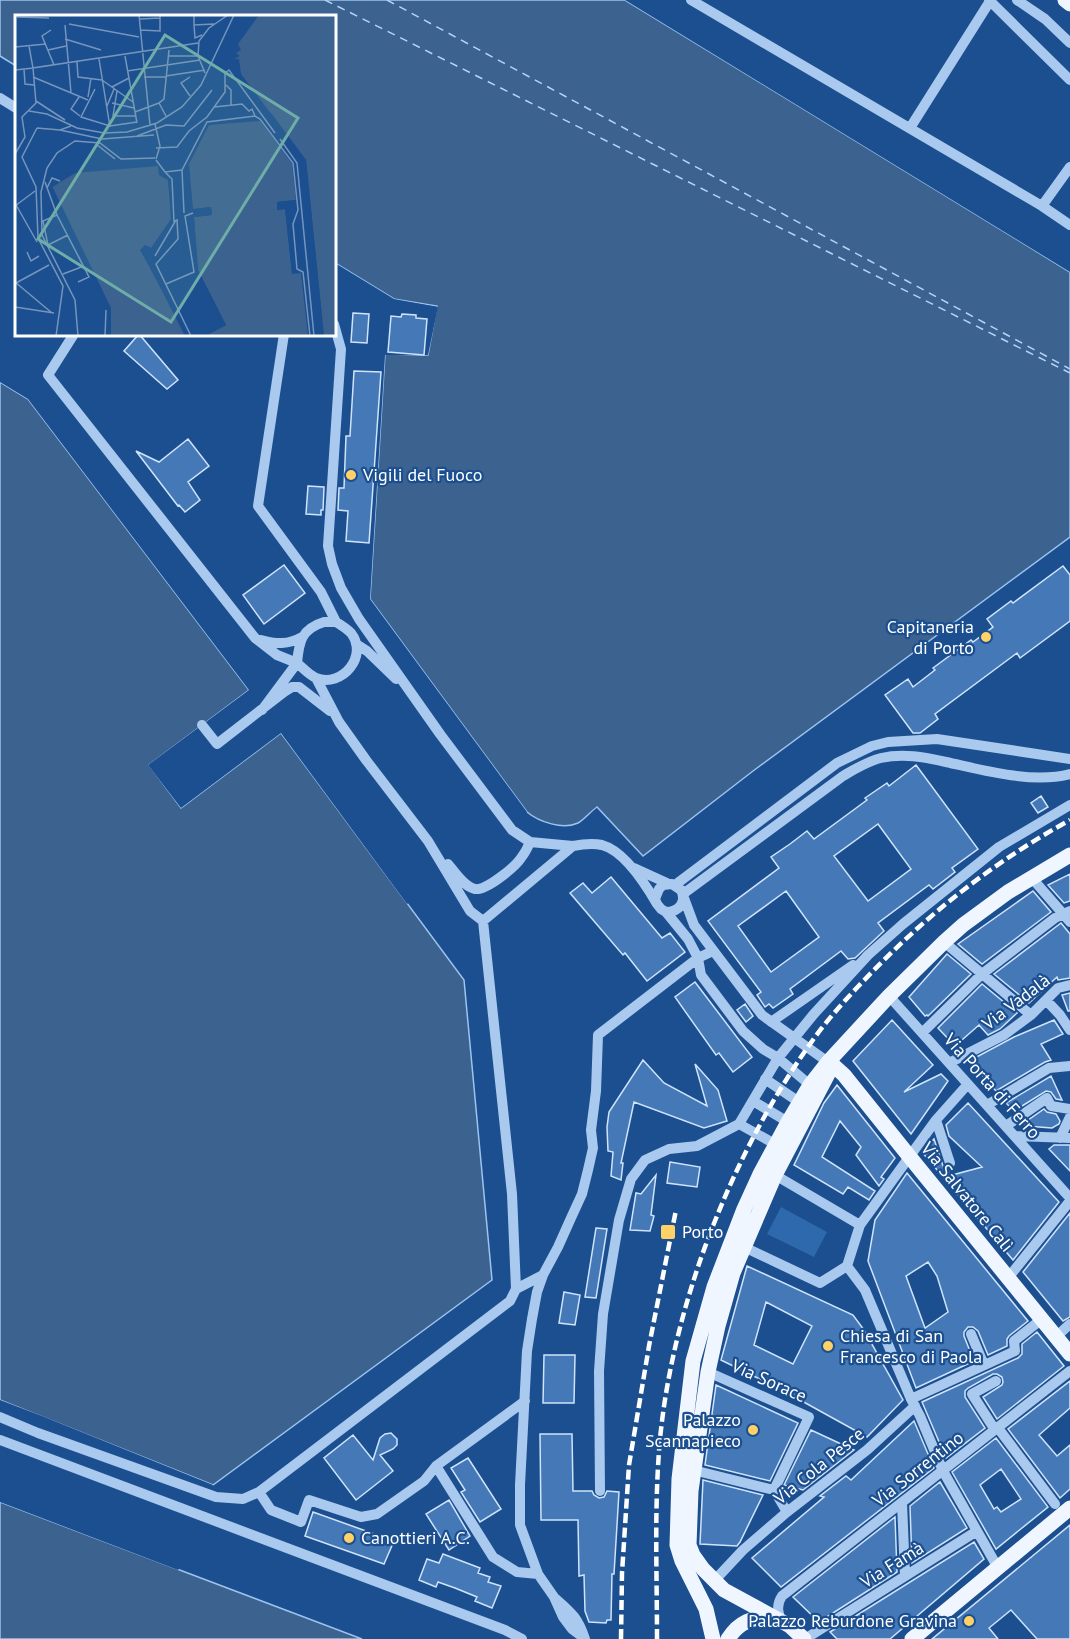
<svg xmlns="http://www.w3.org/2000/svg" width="1070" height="1639" font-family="'PT Sans',sans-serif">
  <rect width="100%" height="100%" fill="#1b4f8f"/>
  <path fill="#2e69ad" d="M781 1207 827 1232 814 1257 767 1234Z"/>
  <path fill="#3c6290" stroke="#9cc4f0" stroke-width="1.5" d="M0 0H625L1070 272V537L753 771 643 856 597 807C591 811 585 819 578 823 563 830 539 822 527 812L370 599 385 354 428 355 437 306 394 299 335 263 334 16H16V66L0 56Z
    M0 382 28 399 249 690 149 765 181 808 281 733 464 980 492 1280 213 1485 0 1400Z
    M0 1502 362 1639H0Z"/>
  <path fill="#1b4f8f" d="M625 0H631L1070 269V272Z
    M335 263 394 299 438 307 428 355H385L370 599 527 812 525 814 367 600 382 353 385 351 426 352 434 309 392 302 334 266Z
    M0 379 31 397 252 689 251 692 152 766 181 804 279 730H282L410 902 407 904 281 733 181 808 148 765 249 690 28 399 0 382Z
    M0 1400 42 1416 213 1485 212 1488 0 1404Z
    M0 1499H1L180 1567 178 1570 0 1502Z"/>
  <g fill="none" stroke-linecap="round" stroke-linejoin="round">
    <path stroke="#b5d3f5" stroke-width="1.5" stroke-dasharray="8 6" stroke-linecap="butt" d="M325 0 1070 373
      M387 0 1070 369"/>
  </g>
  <path fill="#4478b7" stroke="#cfe3fa" stroke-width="1.5" fill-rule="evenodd" d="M353 313 369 314 367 343 351 342Z
    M402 314 416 315V318L427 319 424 355 388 352 391 316 401 317Z
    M139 334 178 380 167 389 124 351Z
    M354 371 381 372 369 543 346 541 348 511 338 510 339 488H344L346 436H350Z
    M188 439 209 466 188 482 200 500 185 512 179 505 178 506 136 451 159 462Z
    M308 486 324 487 323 510H321V515L306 514Z
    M284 565 305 593 264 624 243 595Z
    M1063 566 1070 575V621L1020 658 1017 653 935 714 938 719 920 733H913L885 695 908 679 913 687 935 670 933 668 971 640 973 642 993 627 987 619 1011 601 1013 603Z
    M916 765 978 849 952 868 955 872 933 889 929 885 878 923 884 931 855 958 848 959 841 951 790 989 793 994 773 1008 769 1004 765 1007 757 995 761 992 708 921 779 868 771 857 790 844 807 831 814 839 867 800 865 798 887 783 889 786ZM878 824 911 869 868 901 834 856ZM786 891 819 937 771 972 738 926Z
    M1041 796 1048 807 1038 813 1031 803Z
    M1070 874V901L1064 903 1048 885Z
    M611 877 662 938 670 933 685 952 647 981 625 953 623 955 570 893 583 883 592 893Z
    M1033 891 1051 912 982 964 958 944Z
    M1061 923 1070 934V978L1058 980 1057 977 1029 1003 994 974Z
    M947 954 971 974 928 1016 927 1015 925 1016 909 997Z
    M695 982 752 1057 733 1072 719 1053 716 1055 675 997Z
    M982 984 1017 1013 1000 1029 988 1035 979 1025 955 1046 938 1028Z
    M1070 993V1011H1068L1062 995Z
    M745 1004 753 1016 746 1022 737 1010Z
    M892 1020 933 1065 904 1092 941 1074 948 1081 911 1134 853 1061Z
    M1054 1020 1063 1034 1041 1044 1051 1060 1045 1062 996 1091 969 1061 1014 1037Z
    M643 1060 664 1083 707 1106 695 1064 718 1090 727 1121 704 1128 634 1102 621 1163H623L621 1180 611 1176 613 1152 608 1151 607 1127 609 1112Z
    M1051 1076 1062 1100 1056 1099 1051 1092 1046 1091 1014 1111 1006 1103Z
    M837 1085 895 1158 881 1177 884 1179 879 1186 856 1155 861 1147 840 1121 822 1157 875 1191 869 1200 848 1187 843 1194 794 1165 824 1103Z
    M968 1103 1059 1202 1013 1260 922 1152 934 1139 943 1166 945 1169 950 1170 952 1175 982 1167 949 1136 946 1125Z
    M1044 1109 1047 1112 1056 1114 1060 1121 1059 1124 1052 1128 1026 1126 1024 1123Z
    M1054 1145H1070V1171L1049 1149Z
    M670 1162 700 1167 697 1187 667 1183Z
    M907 1173 1028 1321 1009 1336 1007 1339V1346L988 1355 978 1331 973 1327H968L964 1332V1336L974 1361 916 1388 868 1261 875 1220ZM928 1262 937 1276 948 1312 925 1328 906 1276Z
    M656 1175 651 1215 654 1216 650 1231 630 1230 636 1193 641 1194Z
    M1070 1213V1317L1063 1321 1023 1272Z
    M596 1228 607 1229 596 1298 585 1297Z
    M747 1266 853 1315 864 1330 903 1400 867 1437 782 1390 721 1360ZM766 1302 812 1326 793 1364 754 1345Z
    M564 1292 580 1295 575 1325 559 1323Z
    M1037 1332 1064 1366 997 1419 983 1397 1002 1385 1003 1382 1002 1377 997 1374H993L968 1388 965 1391V1397L985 1428 946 1458 922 1402 1018 1358 1022 1354V1344Z
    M544 1355H575L574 1403H543Z
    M1070 1381V1408L1039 1435 1057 1456 1070 1445V1489L1060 1498 1008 1429Z
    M716 1385 798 1423 770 1481 705 1465Z
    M914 1421 934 1468 781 1587 752 1558 824 1497 820 1496 846 1476 851 1480Z
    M811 1430 854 1450 803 1490 784 1485Z
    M391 1433 397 1439V1445L393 1449 380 1455 393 1471 356 1500 324 1458 353 1435 373 1460 380 1438 385 1434Z
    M540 1434H572L573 1491H592L594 1495 599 1498 604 1497 607 1491 619 1492 614 1574H612L611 1620H607L606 1623 589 1622 585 1611 584 1575 579 1576 578 1520H541Z
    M996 1438 1048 1507 996 1549 952 1472ZM1001 1469 1021 1499 1001 1512 997 1507 994 1509 980 1485Z
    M468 1458 501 1509 480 1522 461 1492 465 1490 451 1468Z
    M703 1480 763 1495 740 1542 737 1546 700 1544Z
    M940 1482 967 1528 912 1563 910 1506Z
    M449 1500 470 1536 449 1550 426 1514Z
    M313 1512 394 1541 384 1564 305 1536Z
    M895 1517 897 1572 819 1622 793 1597Z
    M1070 1525V1639H1037L1011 1610 989 1628 998 1639H932Z
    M974 1542 984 1559 890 1639H837L830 1632Z
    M443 1554 480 1568 478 1573 490 1577 488 1582 501 1586 492 1608 475 1601 477 1597 455 1588 438 1582 436 1587 419 1580 427 1559 439 1563Z"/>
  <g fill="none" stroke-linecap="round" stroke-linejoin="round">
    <path stroke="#a9c9ee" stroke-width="10" d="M691 0 1042 206
      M989 0 1070 80
      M1017 0 1045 19 1070 43
      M0 98 16 108
      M910 128 990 1
      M1070 167 1042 206 1070 225
      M334 324 341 349 328 546 332 564 341 588 359 619 440 734 512 830 530 842 573 846
      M74 334 48 375 255 638 277 655 297 663 262 710
      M284 334 258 506 321 592 336 622
      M324 622H336C341 625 347 629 351 633 369 656 342 688 316 678 309 675 303 668 297 663 299 642 301 629 324 622Z
      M261 640C276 644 288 645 302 637
      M356 644 367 651 396 679
      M316 678 339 722 366 760 428 841 470 911 483 921
      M202 725 217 744 284 692 292 687H299L330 711
      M448 864C455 872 464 887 475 889 486 891 515 867 521 858 525 853 528 847 530 842
      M634 868 669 884
      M1031 877 1070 922
      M675 885 837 763 872 746 888 742 937 739 1070 759
      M683 894 843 776C855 769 868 761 881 758 903 753 924 757 946 762 983 770 1032 784 1070 774
      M684 898 694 925 762 1015 828 1062
      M666 912C679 912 687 902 681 890L672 884 663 885 659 889 655 899 657 904 661 909 666 912 688 939 698 958 701 975 743 1031 763 1049 778 1058 810 1085
      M944 942 1031 1015
      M889 996 1070 1198
      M1046 1000 1060 1015 1070 1030
      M771 1022 853 965
      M922 1033 982 974 1055 918 1070 911
      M949 1063 1004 1035 1031 1015 1058 988 1070 985
      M765 1079 799 1102
      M753 1101 788 1122
      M987 1105 1049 1068 1070 1066
      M936 1120 950 1163
      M739 1124 775 1144
      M1006 1126 1047 1098 1051 1106 1070 1109
      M1015 1136 1070 1138
      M1060 1138 1070 1117
      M860 1225 936 1120 968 1084
      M744 1247 820 1283 847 1266 860 1225 775 1175
      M847 1266 865 1290 911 1399 920 1416 943 1471 998 1568
      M1008 1278 1070 1201
      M516 1289 543 1275
      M971 1334 984 1365
      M1056 1337 1070 1324
      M708 1372 809 1417 774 1490
      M911 1399 1015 1351 1014 1341 1042 1319
      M0 1417 38 1433 216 1497 243 1499 259 1492 510 1301 516 1289 512 1194 483 921 573 846C583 844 593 843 602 845 624 851 646 885 657 904
      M998 1428 1055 1504
      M995 1430 972 1394 996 1381
      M0 1440 505 1630 522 1639
      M436 1466 493 1557 517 1572 538 1574
      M693 1470 774 1490
      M774 1490 787 1512
      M600 1491 599 1371 603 1314 619 1220 631 1179 645 1160 669 1149 697 1146 739 1124 778 1058 813 1015 868 955 903 924 999 847 1070 805
      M259 1492 271 1510 301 1522 309 1500 361 1517 377 1514 424 1481 436 1466 525 1401
      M902 1503 905 1576
      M714 1581 743 1550 787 1512 867 1450 915 1406
      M556 1599C572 1613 578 1618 585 1639
      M781 1621C778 1612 776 1605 782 1596L1070 1371
      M584 1638 572 1629 563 1617 554 1597 538 1574 520 1525V1485L527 1351 532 1319 537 1292 543 1275 558 1247 571 1218 582 1194 588 1170 593 1148 591 1130 596 1091 598 1035 698 958 713 951
      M805 1639 977 1531"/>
    <path stroke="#f0f6ff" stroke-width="15" d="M1065 0 1070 4
      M833 1065 844 1075 909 1156 1070 1354
      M713 1639 706 1609 682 1561 677 1545 679 1479 693 1361 714 1287 744 1209 760 1174 788 1122 810 1085 828 1062 889 996 944 942 963 925 1008 892 1070 855
      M728 1639C738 1623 753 1615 773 1619
      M804 1639 790 1626 724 1590 703 1569 693 1555 689 1545 691 1491 708 1372 718 1326 733 1273 775 1175 829 1072
      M912 1639 1070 1508"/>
    <path stroke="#fff" stroke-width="4.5" stroke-dasharray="10 4.5" stroke-linecap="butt" d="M621 1639 622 1573 629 1465 649 1346 676 1210
      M657 1639C657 1572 654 1506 660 1439 666 1377 681 1316 701 1258 729 1179 766 1105 815 1037 835 1010 859 985 883 961 939 905 1001 858 1070 820"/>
  </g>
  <g fill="#ffd166" stroke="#1b4f8f" stroke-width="2">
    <circle cx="351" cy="475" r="6"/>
    <circle cx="986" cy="637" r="6"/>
    <rect x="660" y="1224" width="16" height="16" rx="3"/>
    <circle cx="828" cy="1346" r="6"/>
    <circle cx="753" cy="1430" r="6"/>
    <circle cx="349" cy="1538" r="6"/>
    <circle cx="969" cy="1621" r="6"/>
  </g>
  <g text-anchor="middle" stroke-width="4.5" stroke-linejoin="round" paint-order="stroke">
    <g font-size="18" fill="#fff" stroke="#1b4f8f" text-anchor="start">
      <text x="363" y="481">Vigili del Fuoco</text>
      <text x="974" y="633" text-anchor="end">Capitaneria<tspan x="974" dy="21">di Porto</tspan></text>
      <text x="682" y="1238">Porto</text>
      <text x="840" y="1342">Chiesa di San<tspan x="840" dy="21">Francesco di Paola</tspan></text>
      <text x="741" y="1426" text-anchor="end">Palazzo<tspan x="741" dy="21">Scannapieco</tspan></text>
      <text x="361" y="1544">Canottieri A.C.</text>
      <text x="957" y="1627" text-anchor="end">Palazzo Reburdone Gravina</text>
    </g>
    <g font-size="18" fill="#fff" stroke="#1b4f8f">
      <text transform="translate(1016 1002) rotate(-37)" y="6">Via Vadalà</text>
      <text transform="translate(992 1086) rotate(48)" y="6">Via Porta di Ferro</text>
      <text transform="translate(967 1197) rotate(51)" y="6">Via Salvatore Calì</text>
      <text transform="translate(769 1381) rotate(24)" y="6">Via Sorace</text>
      <text transform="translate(819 1466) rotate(-39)" y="6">Via Cola Pesce</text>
      <text transform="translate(918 1469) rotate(-38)" y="6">Via Sorrentino</text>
      <text transform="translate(892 1565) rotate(-32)" y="6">Via Famà</text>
    </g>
  </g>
  <g transform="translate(15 15)">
    <rect width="321" height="321" fill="#1b4f8f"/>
    <path d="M244 0H321V321H309L291 145 226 59 224 44H219L225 41 221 38 226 35 223 29ZM245 106 277 149 281 185 262 187V195L270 194 277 258H286L293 321H190L211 310 183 255 179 202 197 200 196 192 178 194 174 149 194 110ZM143 151 144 160 153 165 157 204 136 233 130 230 126 235 170 321H96V293L37 171 60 158Z" fill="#3c6290"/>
    <path d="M256 98 291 145 309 321 288 146 253 100ZM277 149H280L282 188 265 191 273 194 279 256 287 255 296 321 286 258 277 259 270 194 262 195V187L281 185ZM52 158H60L36 173 96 294V321L93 294 33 174 35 168ZM173 163 178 194 196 192 197 200 179 202 183 255 211 310 190 321 207 308 181 256 176 201 194 198 175 196ZM153 165 159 205 138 235H130L173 321 125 235 130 230 136 233 156 204Z" fill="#1b4f8f"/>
    <path fill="none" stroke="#3c6290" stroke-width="3" d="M45 167 139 321M62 195 133 321"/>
    <path fill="none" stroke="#7695bc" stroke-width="1.5" d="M124 0 135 110M179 0V10L199 9M2 2 34 3M125 4 145 3M54 9 124 22M50 10 56 78M179 10 180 23 187 20M36 15 27 21 39 50M125 15 145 16V0M50 24 86 35M0 32 31 29M33 35 51 31M110 41 122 108M153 41H183M84 44 95 112M62 47 63 62 87 65M9 54 10 69 19 70M0 55 18 53 14 31M112 56 185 45M190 58 183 41 184 26 194 13 213 0M210 58 214 55 260 118M151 61 190 55M18 62 73 85M129 62H151M87 65 118 87M211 70 216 75V91M97 72 114 63M80 74 66 102 95 111 122 107M102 76 98 101H121M175 81 166 68 175 62M64 82 56 94 65 101M73 82 76 63M21 86 50 105M97 88 119 93M92 91 99 74M199 92 227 89 234 96 237 94 240 101M14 96 32 99 62 113 89 118 112 117 142 108 167 92 186 70 219 0M120 97 144 88M151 101 144 88 149 84 154 35M140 109 145 131 141 144M22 113 45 115 56 111M22 113 7 142 21 172 23 223 48 271 41 321M45 115 87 124 139 120M122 121 151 110 169 111 197 75M265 124 282 148 299 321M81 129 100 144M141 133 162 132 174 116 192 102 210 77V58M0 139 10 122 7 102 21 88 18 53 183 28M141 145 150 157 167 155 192 107 240 101 245 104 278 148 283 195 278 209 282 254 288 257 295 321M167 155 169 198M150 157 157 164 159 207M30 167 42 200 28 206 33 230M32 173 37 163 45 166M0 188 22 227M0 191 20 176M42 200 74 262 63 267M162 204 163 224 141 249 176 321M33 230 53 220M12 237 16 246 24 241M140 241 161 205M48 259 69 251M0 267 37 298M1 268 34 250M151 269 179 257 170 201 178 198M0 292 39 298M63 321 60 285 27 220 26 177 32 153 42 138 60 126 85 128 106 144 140 143M90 321 91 295"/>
    <path fill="#6fada8" fill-opacity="0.15" stroke="#6fada8" stroke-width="3" d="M150 20 283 103 156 307 23 224Z"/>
    <rect width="321" height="321" fill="none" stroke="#fff" stroke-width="3"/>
  </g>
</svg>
